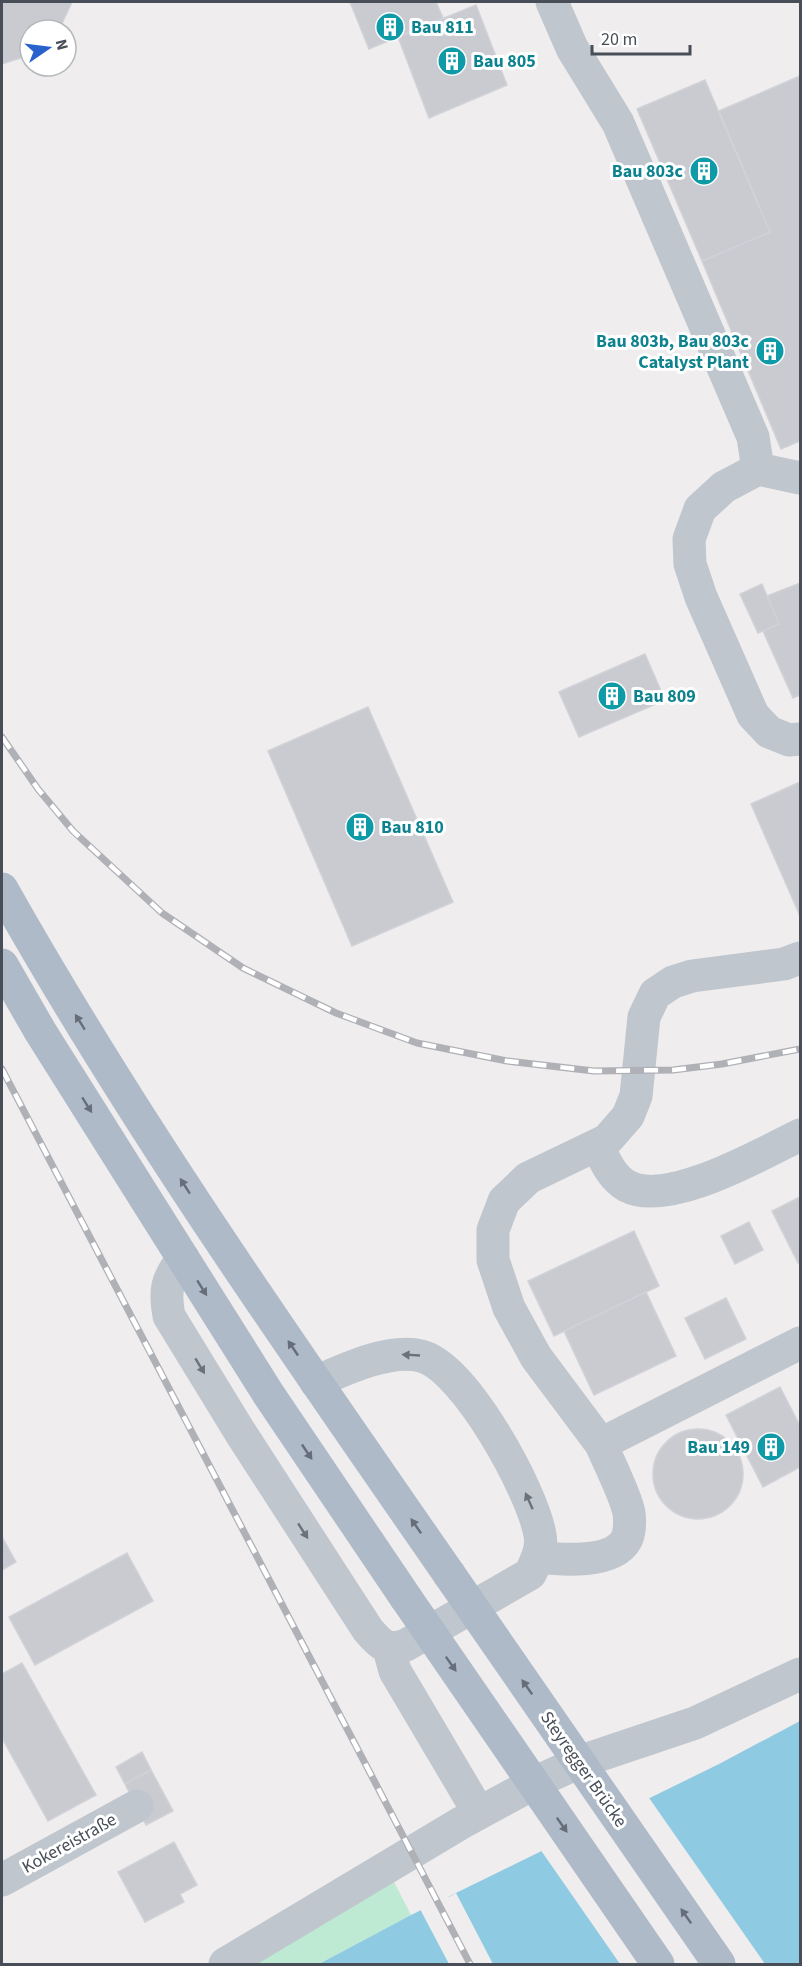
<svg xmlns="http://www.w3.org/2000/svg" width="802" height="1966" font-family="'Source Sans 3',sans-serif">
  <rect width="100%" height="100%" fill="#efeded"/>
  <path fill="#beead3" d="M393 1880 411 1915 319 1964H241Z"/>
  <path fill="#8fcae3" d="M800 1721V1964H319L411 1915 719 1764Z"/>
  <path fill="#efeded" d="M647 1795 765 1964H620L540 1849Z
    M456 1893 493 1964H449L421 1911V1908L447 1894 449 1897Z"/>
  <path fill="#cacbd1" stroke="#d1d2d8" stroke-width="1.5" d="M2 2H72L59 30H30V55L2 64Z
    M350 2H436L443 18 369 49Z
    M476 5 507 85 429 118 398 37Z
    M800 76V441L781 449 702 261 770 232 719 111Z
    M705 80 770 232 702 261 637 109Z
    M800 583V695L793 698 763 631 779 624 767 596Z
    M762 584 779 624 758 633 740 594Z
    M645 654 665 700 579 737 559 692Z
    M368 707 453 902 352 946 268 751Z
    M800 782V916L751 804Z
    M800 1197V1262L798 1263 772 1211Z
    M749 1222 763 1250 735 1264 721 1236Z
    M634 1231 659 1286 554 1336 528 1281Z
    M646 1292 676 1356 594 1395 564 1331Z
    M726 1298 746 1339 705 1359 685 1318Z
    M780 1387 800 1426V1467L763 1487 726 1415Z
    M653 1474a45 45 0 1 1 90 0a45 45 0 1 1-90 0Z
    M2 1537 16 1562 2 1570Z
    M127 1553 153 1601 35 1665 9 1617Z
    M22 1663 96 1795 48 1821 2 1738V1674Z
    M142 1752 151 1770 125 1784 116 1767Z
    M151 1770 173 1811 146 1825 125 1784Z
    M174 1842 197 1885 180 1894 184 1902 145 1922 118 1872Z"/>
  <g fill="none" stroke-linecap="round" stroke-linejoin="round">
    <path stroke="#bfc6ce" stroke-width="33" d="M552 2 572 48 618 123 753 437 758 469
      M800 478 758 469 724 487 700 509 689 539 690 564 701 597 753 715 769 732 789 740 800 739
      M597 1145C605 1160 611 1177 627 1186 668 1208 761 1154 800 1135
      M183 1258C167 1279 164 1290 169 1316L240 1432 368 1630C380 1644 387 1652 406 1645L530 1574C536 1562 543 1548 540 1535 533 1492 465 1367 421 1356 390 1348 345 1369 316 1382
      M601 1444 536 1357 509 1308 493 1260V1230L504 1201 528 1178 607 1140 628 1116 636 1096 644 1017 655 994 673 982 692 976 784 964 800 958
      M538 1557C561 1560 613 1564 626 1540 630 1534 630 1520 629 1513 626 1496 608 1461 601 1444L800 1343
      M389 1649 395 1671 479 1813
      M2 1880 137 1806
      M225 1964 461 1823 538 1781 582 1761 695 1723 800 1674"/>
    <path stroke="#afbac9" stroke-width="33" d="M2 889C136 1127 294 1350 449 1574
      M2 965 40 1031 269 1395 406 1598"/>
    <g stroke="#afb1b7" stroke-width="7">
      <path id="rail" d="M2 737 38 789 73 831 162 913 243 968 336 1013 417 1043 507 1061 594 1071 673 1070 722 1064 800 1049
        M2 1069 470 1964"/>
    </g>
    <use href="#rail" stroke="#fff" stroke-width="4.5" stroke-dasharray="14" stroke-linecap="butt"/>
    <path stroke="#afbac9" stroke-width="33" d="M449 1574 719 1964
      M406 1598 658 1964"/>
  </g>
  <defs><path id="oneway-solid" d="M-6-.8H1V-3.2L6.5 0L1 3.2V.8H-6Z" transform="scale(1.5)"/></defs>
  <g fill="#666e7a">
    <use href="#oneway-solid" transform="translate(80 1022) rotate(-122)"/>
    <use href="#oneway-solid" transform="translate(87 1105) rotate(58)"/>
    <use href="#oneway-solid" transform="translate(185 1186) rotate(-123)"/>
    <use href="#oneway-solid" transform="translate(202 1288) rotate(58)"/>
    <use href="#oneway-solid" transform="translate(293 1348) rotate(-124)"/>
    <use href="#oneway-solid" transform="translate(307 1452) rotate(56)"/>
    <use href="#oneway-solid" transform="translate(416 1526) rotate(-125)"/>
    <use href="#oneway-solid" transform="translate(451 1664) rotate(55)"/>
    <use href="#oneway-solid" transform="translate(527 1687) rotate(-125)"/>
    <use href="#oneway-solid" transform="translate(562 1825) rotate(55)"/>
    <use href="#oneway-solid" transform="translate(686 1916) rotate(-125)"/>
  </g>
  <g fill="#6b727b">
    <use href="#oneway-solid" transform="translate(411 1355) rotate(-177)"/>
    <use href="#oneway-solid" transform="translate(200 1366) rotate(59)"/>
    <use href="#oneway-solid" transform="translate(529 1501) rotate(-114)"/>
    <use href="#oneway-solid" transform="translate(303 1531) rotate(57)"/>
  </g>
  <defs>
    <g id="building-disc" transform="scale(1.5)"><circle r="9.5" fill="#0f9aa8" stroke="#fff"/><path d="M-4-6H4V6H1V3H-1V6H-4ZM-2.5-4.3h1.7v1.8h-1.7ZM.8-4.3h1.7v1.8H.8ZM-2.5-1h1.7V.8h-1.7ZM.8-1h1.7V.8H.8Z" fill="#fff"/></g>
  </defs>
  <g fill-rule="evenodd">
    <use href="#building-disc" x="390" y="27"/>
    <use href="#building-disc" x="452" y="61"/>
    <use href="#building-disc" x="704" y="171"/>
    <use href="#building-disc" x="770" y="351"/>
    <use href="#building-disc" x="612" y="696"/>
    <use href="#building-disc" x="360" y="827"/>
    <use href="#building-disc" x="771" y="1447"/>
  </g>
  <g text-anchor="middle" stroke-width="6" stroke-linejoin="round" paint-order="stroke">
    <g font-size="18" font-weight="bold" fill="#0d838f" stroke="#fff" text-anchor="start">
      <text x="411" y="33">Bau 811</text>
      <text x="473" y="67">Bau 805</text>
      <text x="683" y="177" text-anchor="end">Bau 803c</text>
      <text x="749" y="347" text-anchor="end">Bau 803b, Bau 803c<tspan x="749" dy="21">Catalyst Plant</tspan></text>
      <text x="633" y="702">Bau 809</text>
      <text x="381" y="833">Bau 810</text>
      <text x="750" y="1453" text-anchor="end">Bau 149</text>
    </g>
    <g font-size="18" fill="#474e58" stroke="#fff">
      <text transform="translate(584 1769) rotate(55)" y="6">Steyregger Brücke</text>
      <text transform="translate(69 1843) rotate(-29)" y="6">Kokereistraße</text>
    </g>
  </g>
  <rect width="802" height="1966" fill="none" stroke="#474e58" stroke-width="6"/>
  <g transform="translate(48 48) rotate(76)"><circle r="28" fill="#ffffff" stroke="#b5b8bc" stroke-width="1.5"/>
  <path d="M0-4.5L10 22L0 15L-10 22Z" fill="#2962cd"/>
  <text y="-9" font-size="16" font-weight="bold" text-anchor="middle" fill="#474e58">N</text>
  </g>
  <path d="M592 45v9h98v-9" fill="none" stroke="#474e58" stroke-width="3"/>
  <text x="601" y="45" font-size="18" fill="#474e58" stroke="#ffffff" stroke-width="4.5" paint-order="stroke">20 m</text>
</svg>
